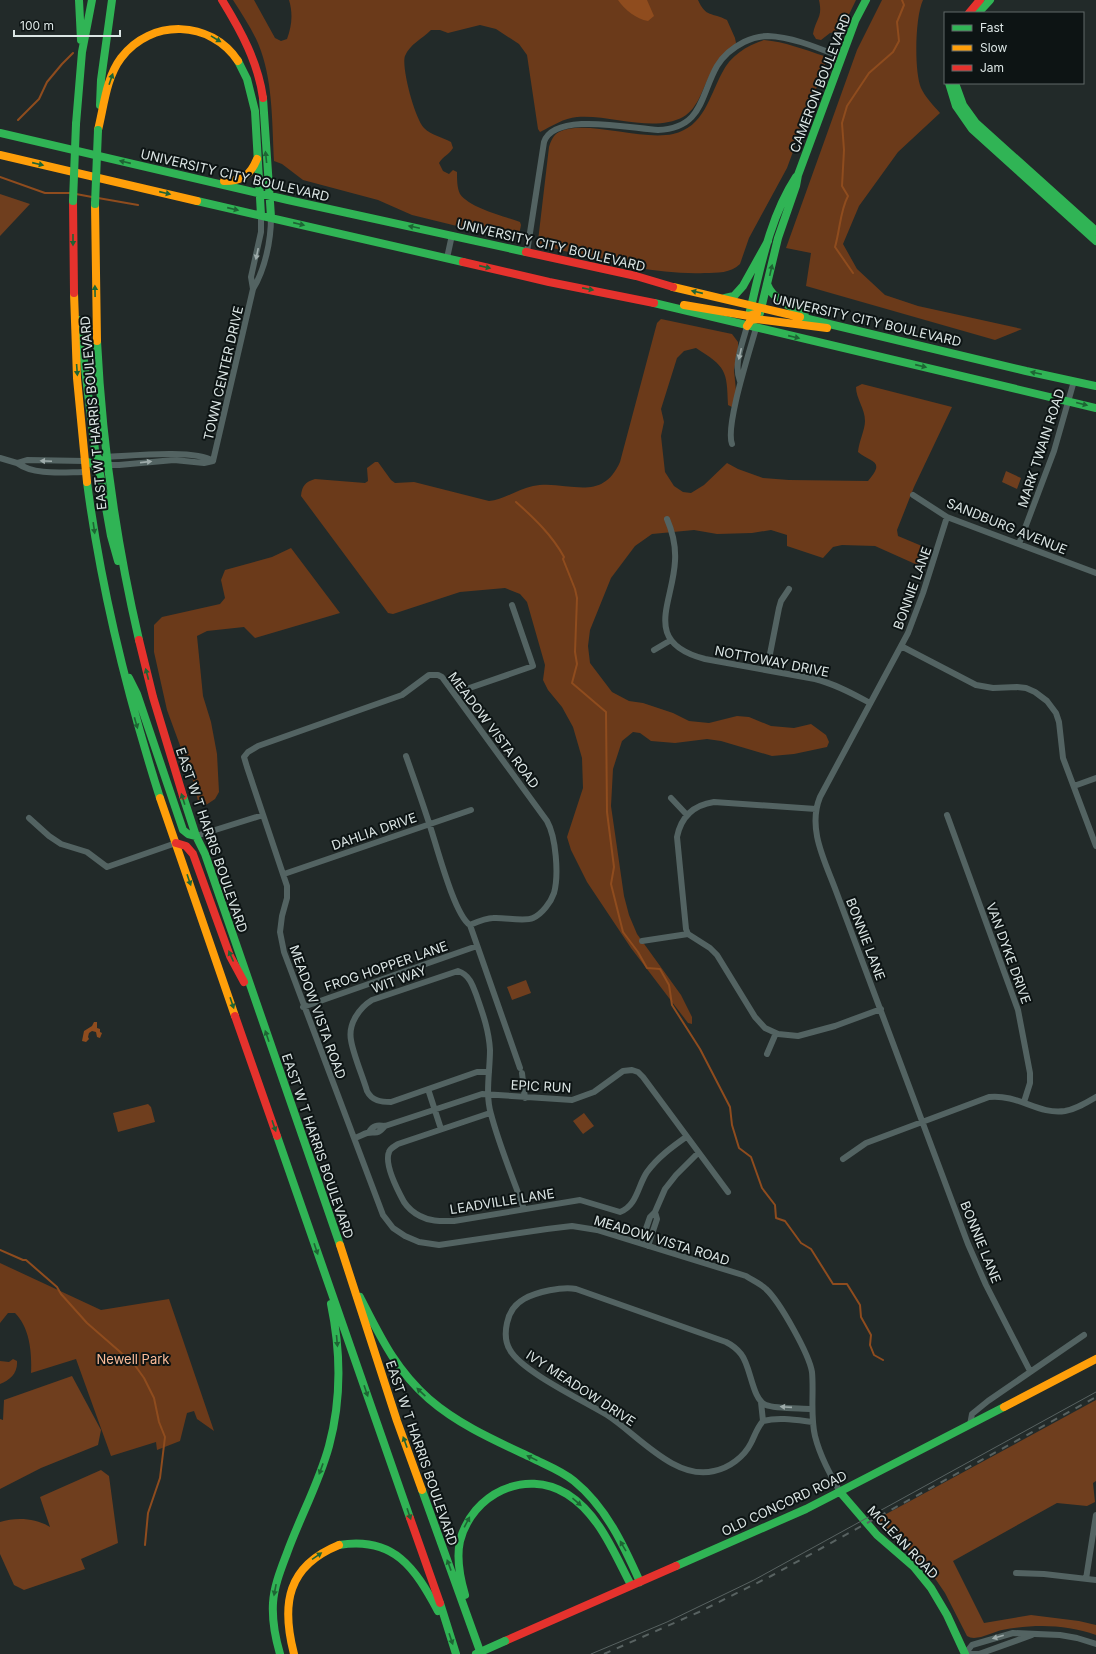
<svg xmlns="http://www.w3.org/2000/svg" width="1096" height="1654" font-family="Inter,sans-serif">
  <rect width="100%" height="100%" fill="#222a29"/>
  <path fill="#6f3e1e" d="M0 194 30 204 0 236Z
    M1006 471 1021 478 1017 489 1002 482Z
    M526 980 531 993 512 1000 507 987Z
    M148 1104 151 1107 155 1122 118 1132 113 1113Z
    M584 1113 594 1126 583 1134 573 1121Z
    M72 1376 101 1430 98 1445 41 1468 0 1489V1419L3 1420 4 1400Z
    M1096 1400V1481L1093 1483 1095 1502 1087 1506 1057 1503 953 1561 984 1623 1031 1615 1079 1621 1096 1625V1635C1066 1624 1033 1624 1002 1630 992 1632 976 1642 967 1636L945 1593 932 1574 877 1519Z
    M101 1470 109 1476 118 1543 81 1559 85 1569 24 1590 14 1585 0 1554V1522C16 1517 36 1518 50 1527L40 1497Z"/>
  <path fill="#6b3a1a" d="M233 0H254L275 38 281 41 287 39C292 26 293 13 289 0H698C706 18 712 12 727 20L735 38 736 43C729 53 718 61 712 71 703 86 699 108 683 117 653 133 610 114 577 117 564 118 552 126 540 132L538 129 527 55 519 44 496 29 480 25 448 33 440 30H431C422 39 410 44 405 56 401 67 415 119 424 128 431 135 442 137 451 142L453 148C449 155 443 156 439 163L443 171 449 174 453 170 457 172C457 179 457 188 460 194 470 208 503 216 520 222L521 225 519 235 510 239 412 215 378 200 303 180 282 164 274 161C272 125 273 85 261 51 255 33 243 16 233 0Z
    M819 0H856L841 31 830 33 821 40 816 39 813 34C816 18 823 18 819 0Z
    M882 0H923C915 17 914 71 921 88 925 97 934 106 940 113L898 152 859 206 843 244 857 269 885 295 918 306 1022 329 995 340 806 286 811 253 786 248 857 50Z
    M764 40C785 42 803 49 824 56L826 62 787 168 749 238 740 264C731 273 717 273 705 273 649 275 596 259 541 245L538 241 549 147C551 141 553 135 559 132 584 119 641 141 673 134 704 127 709 97 722 73 730 56 746 46 764 40Z
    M661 319 732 334 738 342V350L734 370 736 391 732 407 728 405C727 370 726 367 696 348L684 351 677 358 661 409 664 422 661 436 665 472 674 486 683 492 691 493 704 485 727 463 738 469 763 478 789 480 868 481C886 460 871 463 858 452 859 441 865 430 865 421 865 408 856 399 856 387L862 384 952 407 914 487 897 530 898 536 929 549 930 557 922 567 875 546 842 545 833 547 823 558 787 546V535L771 530 752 533 717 534 694 530 652 534 635 546 611 578 590 630 588 646 590 663 612 692 629 701 643 703 673 713 689 721 709 723 737 716 749 717 771 726 794 728 811 724 826 735 829 742 827 747 794 754 772 756 721 741 707 739 675 743 651 741 640 733 633 732 622 741 613 769 611 806 624 896 629 915 637 934 681 995 692 1017V1024L688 1023 631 948 587 882 571 850 567 837 583 788 582 758 573 727 562 707 548 690 543 680 545 665 527 602 520 594 505 588 460 592 393 614 388 613 301 496C302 486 305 482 315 479L365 483 368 481 367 468 375 462H378L391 480 395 483 414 482 489 501C503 500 518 489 533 486 566 479 601 505 620 462L657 323Z
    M291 548 340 613 255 638 244 627 207 631 197 636 203 696 211 722 217 754 219 792 215 799 206 805 201 804 198 801 193 781 167 710 154 652V625L162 617 220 604 225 598 221 580 225 570 272 557Z
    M0 1263 101 1310 169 1299 214 1431 197 1419 194 1411 187 1413 180 1441 157 1450 156 1442 111 1456 76 1359 31 1373C32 1353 30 1328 15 1313H8L0 1323Z
    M13 1359 17 1361C18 1373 10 1380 0 1384V1361L9 1362Z"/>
  <path fill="#8f4c1e" d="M618 0H647L654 16 648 21C636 19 625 10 618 0Z
    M94 1022H97V1028L100 1029V1032L102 1033 100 1038 97 1037 96 1032 92 1031 89 1033 88 1037 89 1039 86 1042 82 1041 84 1031 92 1026Z"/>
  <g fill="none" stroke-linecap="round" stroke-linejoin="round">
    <path stroke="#8f4c1e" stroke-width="2" d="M18 120 39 99 47 82 62 64 73 53
      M0 177 45 193H70
      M76 194 92 197
      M98 198 138 205
      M853 273 835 247C840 230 840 211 848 196L842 186 844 150 842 123 847 106 869 73 893 52 899 41 897 22 904 5 902 0
      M516 502C534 518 552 535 564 557L563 559 575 589 577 598 575 652 577 664 572 683 606 712 607 812 614 867 611 884 623 932 638 952 647 968 660 969 669 985 672 1005 700 1049 730 1107 732 1125 739 1148 751 1157 762 1188 775 1205 776 1218 785 1221 801 1243 811 1249 833 1284H847L860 1305 861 1317 871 1335 870 1345 874 1355 883 1360
      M0 1250 23 1260H26L57 1287 61 1294 87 1323 134 1364 144 1378 154 1398 159 1422 165 1437 160 1478 148 1513 145 1545"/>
    <path stroke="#536362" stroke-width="6" d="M261 215V232L251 277 253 289C265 269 271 241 271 217
      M527 252 544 142C555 111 633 129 658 130 703 128 700 96 717 66 723 56 734 47 744 42 752 38 759 36 768 36 793 37 818 48 841 57
      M447 258 452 235
      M740 381C733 364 743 343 747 326
      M732 444C725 426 750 350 756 328
      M106 457C130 456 194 449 213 461L204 463 174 460 119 465H107
      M0 458 17 463
      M85 461 27 460 17 463C35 476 64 472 86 472
      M213 461 253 289
      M913 495 947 517 1096 573
      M947 517 923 593 908 633 820 797C807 829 825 861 836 891L968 1244 986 1285 1030 1371
      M667 519C673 533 676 546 675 561 673 604 641 642 705 659L815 679C835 684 852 693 870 703
      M1019 544 1054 451 1074 381
      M901 646 976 685 993 688 1017 687 1026 688 1035 692 1047 701 1056 713 1059 722 1063 758 1096 846
      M654 650 671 640
      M769 670V659L779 608 781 601 789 589
      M455 693 533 666 512 605
      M406 756C414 779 422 801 429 823 436 843 454 915 470 925L520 1068
      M1074 786 1096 778
      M671 798 687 815
      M947 815 1018 1010 1030 1073V1083L1024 1102
      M29 818 49 836 61 844 87 852 107 867 176 843
      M196 836 263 815
      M284 874 471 810
      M470 925C477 922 486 918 493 918 504 917 524 922 533 918 542 914 551 902 554 893 559 875 556 837 547 821L442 677 438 675H429L402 695 258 746 248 752 244 757 247 767 287 886V898L282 916 280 932 284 952 383 1215 393 1228 405 1236 419 1242 439 1245 547 1229 572 1226 597 1230 746 1276C752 1280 761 1284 766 1289 780 1302 809 1354 812 1372 814 1393 810 1415 815 1436 820 1456 830 1474 840 1492
      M688 934 686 929 677 837C681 817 694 805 714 802L816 809
      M642 941 688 934 710 948 717 955 755 1017 765 1028 778 1034 798 1036 835 1026 881 1009
      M303 1007 477 946
      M767 1054 776 1033
      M489 1072H477L391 1102C381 1102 372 1101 367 1091 363 1077 353 1054 351 1040 348 1024 359 1008 372 1000L458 971C470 975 473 986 477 997 483 1014 489 1031 490 1050 490 1071 485 1094 491 1114 499 1145 513 1178 524 1209
      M522 1073 525 1098
      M428 1089 441 1129
      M490 1113 398 1144C395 1146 390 1148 389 1152 384 1164 398 1191 404 1202 408 1208 414 1213 420 1216 431 1222 442 1221 454 1221L580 1200 620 1212C637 1206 638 1185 647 1172 658 1157 672 1147 686 1137
      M369 1132C373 1125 377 1125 385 1126L482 1094 572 1100 594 1092 623 1071 632 1070 638 1072 643 1077 728 1192
      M354 1138C359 1137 363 1134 367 1133 377 1131 376 1136 385 1126
      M843 1159 866 1143 989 1097C1019 1094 1038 1115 1065 1111 1076 1109 1086 1103 1096 1097
      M641 1243 650 1217 655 1212 665 1189 676 1175 698 1153
      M648 1246 657 1219 655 1212
      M761 1402 763 1421
      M812 1409C801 1408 776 1409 766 1405 752 1400 751 1366 741 1354 737 1349 732 1345 726 1342L576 1289C563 1286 536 1292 524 1299 515 1304 509 1313 507 1323 505 1332 505 1342 510 1350 521 1371 584 1401 607 1415 637 1434 675 1481 714 1471 729 1468 744 1457 751 1443 755 1435 757 1428 763 1421 779 1417 796 1420 813 1422
      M970 1425 972 1414 988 1401 1084 1335
      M1016 1573 1044 1574 1096 1580
      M1086 1579 1096 1515
      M965 1654 972 1645 1013 1633 1060 1635 1077 1638 1096 1644
      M965 1654H979L1032 1635"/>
    <path stroke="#30b455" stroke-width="8" d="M79 0 81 40
      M978 13 990 0
      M238 61 247 79 255 111 261 215
      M949 83 956 106 972 129 1096 241
      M955 83 963 105 976 123 1096 231
      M263 98 271 217
      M100 105 101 80 112 0
      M76 124 82 52 92 0
      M0 133 288 200 526 252
      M197 201 463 262
      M767 284C773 300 790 307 805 313
      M725 298 734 296 743 286 768 241
      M654 303 1096 408
      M750 311C761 265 770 217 796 177
      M760 313 778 238 796 186 798 175 855 21 866 0
      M800 317 1026 371 1096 386
      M79 320 95 450 98 458 107 465
      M97 341C102 442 116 541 139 640
      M85 461 93 464 100 474 111 536 118 561
      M87 482C101 590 127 694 160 798
      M129 678 137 694 183 830 188 834 196 836
      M183 796 196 836 205 854 340 1245
      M277 1136 410 1518
      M360 1297C380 1336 395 1369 429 1399 459 1425 496 1441 532 1458 546 1465 562 1471 574 1481 606 1507 624 1546 640 1582
      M422 1490 481 1654
      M840 1492 877 1535 914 1567 931 1588 947 1615 965 1654
      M339 1545C394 1536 415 1568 438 1611
      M676 1566 806 1509 1004 1407
      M465 1595C460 1578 456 1559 460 1541 472 1494 525 1468 567 1494 599 1514 614 1553 631 1585
      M440 1603 456 1654
      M280 1654C275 1637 272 1620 273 1603 274 1586 281 1569 287 1553 300 1517 319 1483 329 1446 342 1398 341 1352 331 1304"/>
    <path stroke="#ff9f0a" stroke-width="8" d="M98 130C104 106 106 78 121 58 151 18 211 20 238 61
      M0 155 197 201
      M224 181C242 181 250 176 257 159
      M95 204 97 341
      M673 287 800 317
      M74 293 77 378 87 482
      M684 305 749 316 757 313
      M747 326 751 320 756 319 827 328
      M160 798 235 1016
      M340 1245 397 1421 422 1490
      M1004 1407 1096 1359
      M294 1654C281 1604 287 1566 339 1545"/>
    <path stroke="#e5322d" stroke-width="8" d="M222 0C241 31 258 62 263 98
      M969 13 980 0
      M73 201 74 293
      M526 252 636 276 673 287
      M463 262 549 282 654 303
      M139 640 153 697 183 796
      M176 843 186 846 193 854 230 956 244 982
      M235 1016 277 1136
      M410 1518 440 1603
      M505 1641 676 1566"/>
    <path stroke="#586261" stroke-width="1" d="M591 1654 667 1622 754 1580 1096 1392"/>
    <path stroke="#586261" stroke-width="2" stroke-dasharray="7 7" stroke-linecap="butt" d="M604 1654 699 1612 771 1576 1096 1397"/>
    <path stroke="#30b455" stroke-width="8" d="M73 201 76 124
      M95 204 98 130
      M476 1654 505 1641"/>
  </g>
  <defs><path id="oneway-solid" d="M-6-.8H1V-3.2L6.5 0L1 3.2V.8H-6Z"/></defs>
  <g fill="#1e6434">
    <use href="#oneway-solid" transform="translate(216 39) rotate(31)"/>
    <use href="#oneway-solid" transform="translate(111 79) rotate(-71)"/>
    <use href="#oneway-solid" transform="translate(266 157) rotate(-96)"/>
    <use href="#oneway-solid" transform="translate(125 162) rotate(-167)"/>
    <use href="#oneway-solid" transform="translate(38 164) rotate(13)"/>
    <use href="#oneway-solid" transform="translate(165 193) rotate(13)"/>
    <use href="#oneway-solid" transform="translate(233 209) rotate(13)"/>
    <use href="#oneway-solid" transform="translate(299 224) rotate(13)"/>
    <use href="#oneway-solid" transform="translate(414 227) rotate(-168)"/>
    <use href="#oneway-solid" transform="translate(73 240) rotate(90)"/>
    <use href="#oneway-solid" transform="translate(485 267) rotate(13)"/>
    <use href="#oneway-solid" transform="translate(771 270) rotate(-77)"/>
    <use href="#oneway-solid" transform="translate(588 289) rotate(11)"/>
    <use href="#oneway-solid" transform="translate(95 291) rotate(-91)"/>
    <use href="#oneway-solid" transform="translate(697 292) rotate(-167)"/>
    <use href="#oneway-solid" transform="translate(794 337) rotate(13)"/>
    <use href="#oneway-solid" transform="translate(921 366) rotate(13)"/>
    <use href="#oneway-solid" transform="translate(77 370) rotate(86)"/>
    <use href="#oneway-solid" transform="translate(1036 373) rotate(-168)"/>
    <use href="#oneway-solid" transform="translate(1082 404) rotate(14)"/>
    <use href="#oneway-solid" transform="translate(94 528) rotate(82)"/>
    <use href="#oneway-solid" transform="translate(147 674) rotate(-105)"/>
    <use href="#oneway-solid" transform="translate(136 723) rotate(74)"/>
    <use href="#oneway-solid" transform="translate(183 799) rotate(-108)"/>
    <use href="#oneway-solid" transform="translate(189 880) rotate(71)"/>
    <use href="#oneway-solid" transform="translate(231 956) rotate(-114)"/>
    <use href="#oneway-solid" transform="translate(232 1003) rotate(71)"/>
    <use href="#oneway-solid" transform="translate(267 1036) rotate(-109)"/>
    <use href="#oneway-solid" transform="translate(274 1126) rotate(71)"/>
    <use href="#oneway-solid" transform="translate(316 1249) rotate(71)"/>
    <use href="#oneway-solid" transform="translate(337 1341) rotate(85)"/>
    <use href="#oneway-solid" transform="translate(366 1391) rotate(71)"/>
    <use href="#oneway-solid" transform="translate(421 1392) rotate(-137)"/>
    <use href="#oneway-solid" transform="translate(405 1442) rotate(-110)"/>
    <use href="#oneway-solid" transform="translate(532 1458) rotate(-154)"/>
    <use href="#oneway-solid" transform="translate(321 1469) rotate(110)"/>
    <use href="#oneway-solid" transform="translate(577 1502) rotate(41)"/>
    <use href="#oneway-solid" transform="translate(409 1514) rotate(71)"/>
    <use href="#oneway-solid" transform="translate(467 1522) rotate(-62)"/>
    <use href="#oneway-solid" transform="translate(623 1546) rotate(-120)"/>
    <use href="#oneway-solid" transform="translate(317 1556) rotate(-35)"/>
    <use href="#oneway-solid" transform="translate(449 1565) rotate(-110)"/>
    <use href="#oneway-solid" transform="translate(275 1590) rotate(101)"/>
    <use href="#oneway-solid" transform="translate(451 1639) rotate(71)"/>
  </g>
  <g fill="#9eabaa">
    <use href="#oneway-solid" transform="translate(257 254) rotate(102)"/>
    <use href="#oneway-solid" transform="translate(740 354) rotate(103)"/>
    <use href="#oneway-solid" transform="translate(46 461) rotate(-178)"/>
    <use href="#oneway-solid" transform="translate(146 462) rotate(-6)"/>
    <use href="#oneway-solid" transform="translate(786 1407) rotate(-176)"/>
    <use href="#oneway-solid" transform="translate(998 1637) rotate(164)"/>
  </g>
  <g text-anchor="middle" stroke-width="4" stroke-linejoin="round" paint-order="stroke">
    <g font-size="13" fill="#dce6e5" stroke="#0d1414">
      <text transform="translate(820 83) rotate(-69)" y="5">CAMERON BOULEVARD</text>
      <text transform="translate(235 175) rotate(13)" y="5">UNIVERSITY CITY BOULEVARD</text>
      <text transform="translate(551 245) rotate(13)" y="5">UNIVERSITY CITY BOULEVARD</text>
      <text transform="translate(867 320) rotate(13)" y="5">UNIVERSITY CITY BOULEVARD</text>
      <text transform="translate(223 373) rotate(-77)" y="5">TOWN CENTER DRIVE</text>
      <text transform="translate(93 413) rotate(-95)" y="5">EAST W T HARRIS BOULEVARD</text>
      <text transform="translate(1041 448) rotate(-72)" y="5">MARK TWAIN ROAD</text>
      <text transform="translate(1007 526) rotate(22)" y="5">SANDBURG AVENUE</text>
      <text transform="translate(912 588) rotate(-70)" y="5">BONNIE LANE</text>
      <text transform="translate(772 661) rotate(11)" y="5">NOTTOWAY DRIVE</text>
      <text transform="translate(494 730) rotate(53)" y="5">MEADOW VISTA ROAD</text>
      <text transform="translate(374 831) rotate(-19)" y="5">DAHLIA DRIVE</text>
      <text transform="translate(212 840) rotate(71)" y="5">EAST W T HARRIS BOULEVARD</text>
      <text transform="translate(866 939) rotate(69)" y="5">BONNIE LANE</text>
      <text transform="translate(1009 953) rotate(70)" y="5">VAN DYKE DRIVE</text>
      <text transform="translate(386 966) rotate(-19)" y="5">FROG HOPPER LANE</text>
      <text transform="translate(399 979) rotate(-20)" y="5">WIT WAY</text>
      <text transform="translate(318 1012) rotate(70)" y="5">MEADOW VISTA ROAD</text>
      <text transform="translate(541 1086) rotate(3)" y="5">EPIC RUN</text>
      <text transform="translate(318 1146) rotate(71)" y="5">EAST W T HARRIS BOULEVARD</text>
      <text transform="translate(502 1201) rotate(-9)" y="5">LEADVILLE LANE</text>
      <text transform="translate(662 1240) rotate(17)" y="5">MEADOW VISTA ROAD</text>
      <text transform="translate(981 1242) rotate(68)" y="5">BONNIE LANE</text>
      <text transform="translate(581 1388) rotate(33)" y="5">IVY MEADOW DRIVE</text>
      <text transform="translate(422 1453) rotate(71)" y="5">EAST W T HARRIS BOULEVARD</text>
      <text transform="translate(784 1503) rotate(-25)" y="5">OLD CONCORD ROAD</text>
      <text transform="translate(903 1542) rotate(46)" y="5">MCLEAN ROAD</text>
    </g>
    <g font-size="13" fill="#fcbc99" stroke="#0d1414">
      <text x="133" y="1364">Newell Park</text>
    </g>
  </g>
  <rect x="944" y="12" width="140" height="72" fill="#0d1414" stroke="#606868"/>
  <rect x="952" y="25" width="20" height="6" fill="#30b455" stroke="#606868"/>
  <text x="980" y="32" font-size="12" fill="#dce6e5">Fast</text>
  <rect x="952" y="45" width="20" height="6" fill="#ff9f0a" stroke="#606868"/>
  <text x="980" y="52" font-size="12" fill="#dce6e5">Slow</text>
  <rect x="952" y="65" width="20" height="6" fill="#e5322d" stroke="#606868"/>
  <text x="980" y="72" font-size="12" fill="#dce6e5">Jam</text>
  <path d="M14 30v6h106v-6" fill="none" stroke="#dce6e5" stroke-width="2"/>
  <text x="20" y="30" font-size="12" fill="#dce6e5" stroke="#0d1414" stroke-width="3" paint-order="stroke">100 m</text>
</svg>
